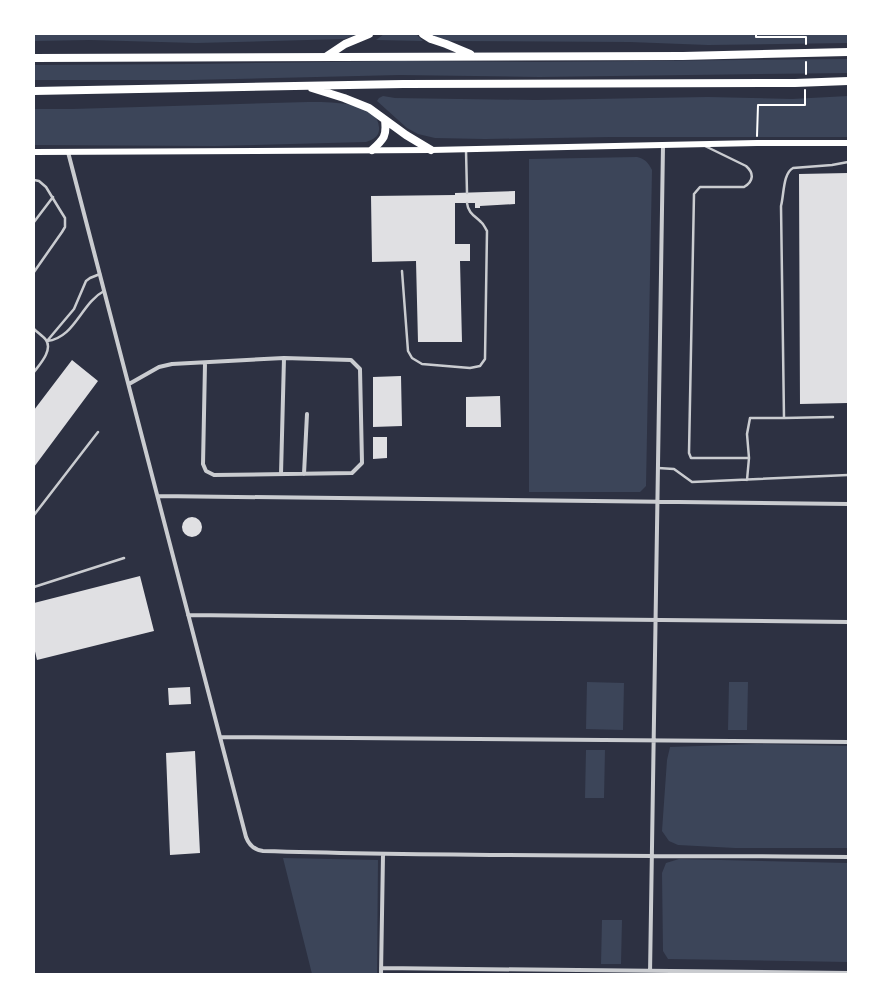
<svg xmlns="http://www.w3.org/2000/svg" width="882" height="1008" font-family="Rubik,sans-serif">
  <rect width="100%" height="100%" fill="#2d3142"/>
  <path fill="#3c4559" d="M34 34H358L344 39 196 43 90 40 34 41Z
    M384 34H416L423 41 376 40Z
    M428 34H848V43L708 45 630 42 449 41 440 40Z
    M848 59V73L539 77 400 75 190 80H34V65L190 64 402 61 537 62Z
    M383 96 395 98 535 100 708 97 792 99 848 96V137H610L485 139 435 138 418 134 407 128 377 101 379 98Z
    M308 102C326 102 378 101 379 127 380 136 374 139 366 142L215 146 34 145V109H72Z
    M637 157C645 159 648 162 652 170L646 486 640 492H529V159Z
    M587 682 624 683 623 730 586 729Z
    M729 682H748L747 730H728Z
    M757 744 848 746V848H735L678 845 669 841 662 831 667 760 670 747Z
    M586 750H605L604 798H585Z
    M283 858 378 860V859L377 974H312Z
    M679 859 848 863V962L668 959 663 951 662 873 666 863Z
    M602 920H622L621 964H601Z"/>
  <path fill="#e0e0e3" d="M848 173V403L800 404 799 174Z
    M515 191V204L480 206V208H475V203H455V244H470V261H460L462 342H418L416 261 372 262 371 196 455 195V193Z
    M72 360 98 381 34 467V410Z
    M401 376 402 426 373 427V377Z
    M500 396 501 427H466V397Z
    M373 437H387V458L373 459Z
    M182 527a10 10 0 1 1 20 0a10 10 0 1 1-20 0Z
    M140 576 154 631 37 660 34 647V603Z
    M190 687 191 704 169 705 168 688Z
    M195 751 200 853 170 855 166 753Z"/>
  <g fill="none" stroke-linecap="round" stroke-linejoin="round">
    <path stroke="#fff" stroke-width="2" d="M756 34V37H806V44
      M806 74V62
      M757 136 758 105H805V90"/>
    <path stroke="#caccd0" stroke-width="2.5" d="M705 146 746 166C754 173 754 181 744 187H700L694 194 689 453 691 458H749L747 434 750 418H784L781 206C784 195 783 173 793 168L832 165 848 162
      M466 150 467 193
      M34 180 39 181 46 187 60 210 65 218V227L62 232 34 272
      M34 222 53 197
      M402 271 408 351 412 358 422 364 470 368 480 366 485 359 487 231C485 228 484 224 481 222 475 216 468 213 467 203
      M34 329C38 333 43 336 46 340 53 350 40 364 34 372
      M47 341 74 309 86 281 90 278 100 274
      M47 341C75 338 81 303 104 291
      M784 418 833 417
      M658 468 674 469 692 482 848 475
      M747 480 749 458
      M34 515 98 432
      M34 587 124 558"/>
    <path stroke="#caccd0" stroke-width="4" d="M68 152 246 837C249 845 254 850 263 851 458 857 653 855 848 857
      M129 384 159 367 172 364 284 358 351 360 360 369 362 463 352 473 214 475 206 471 203 464 205 364
      M281 474 284 358
      M304 474 307 414
      M158 496 848 504
      M188 615 848 622
      M220 737 848 742
      M381 968 848 973
      M381 974 383 855
      M650 974 663 146"/>
    <path stroke="#fff" stroke-width="6" d="M34 152 431 150 757 143H848"/>
    <path stroke="#fff" stroke-width="8" d="M423 34 431 39 446 44 470 54
      M327 56 345 44 369 34
      M34 58 683 56 848 52
      M312 88 344 98 369 108 406 135 431 150
      M34 91 403 84 795 83 848 81
      M372 150C384 139 387 136 385 120"/>
  </g>
  <rect width="882" height="1008" fill="none" stroke="#ffffff" stroke-width="70"/>
</svg>
